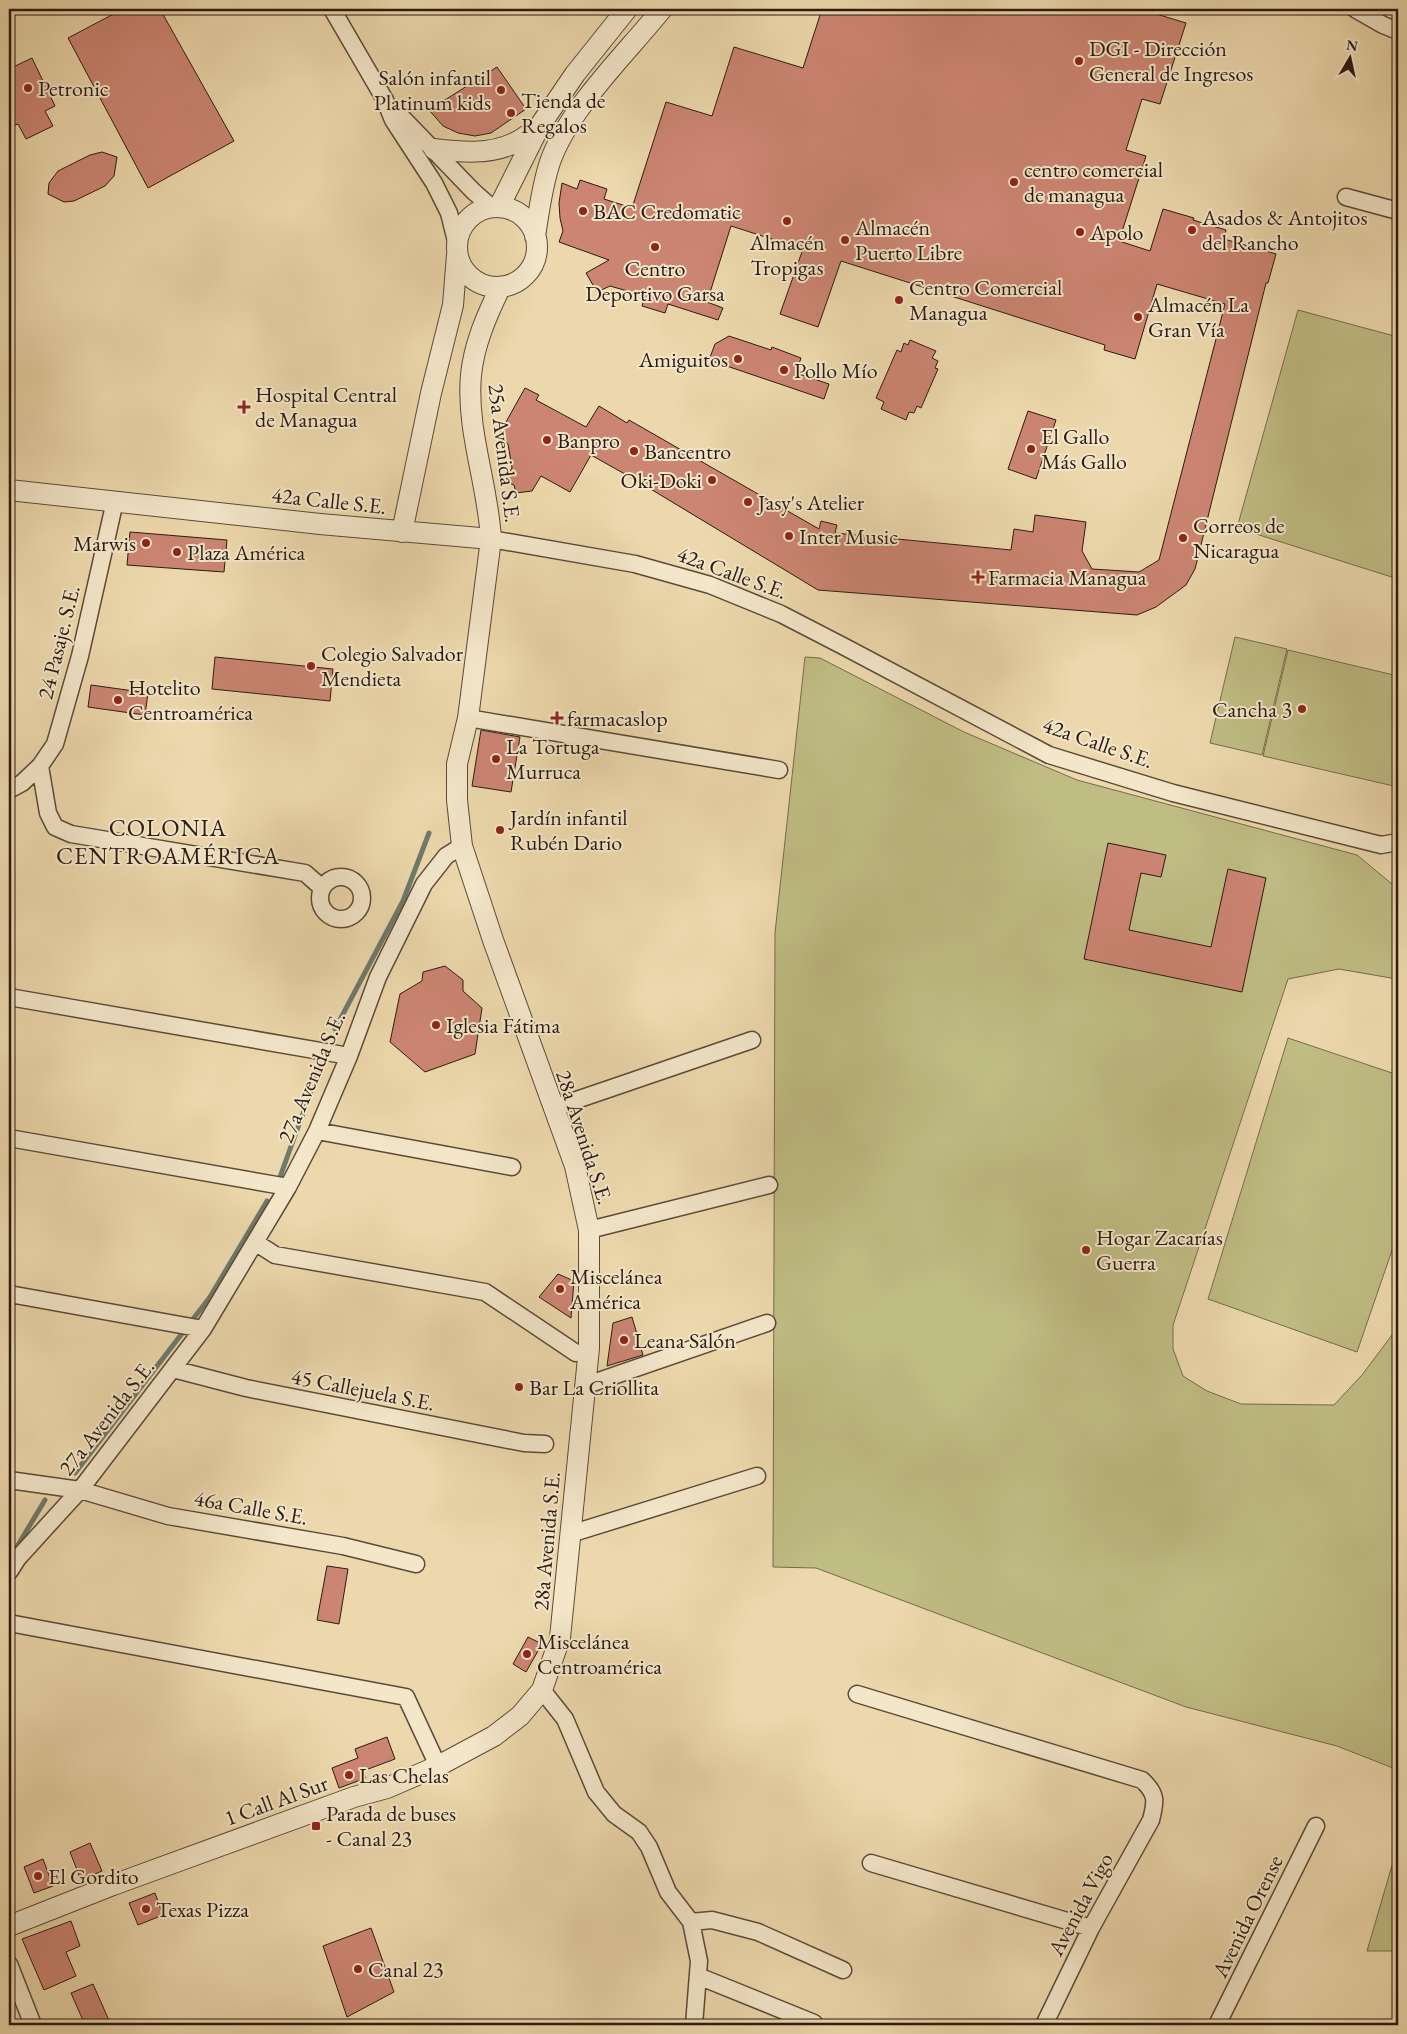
<svg xmlns="http://www.w3.org/2000/svg" width="1407" height="2034" font-family="'EB Garamond',serif">
  <rect width="100%" height="100%" fill="#ecd8ac"/>
  <filter id="stains"><feTurbulence type="fractalNoise" baseFrequency=".004" numOctaves="4"/><feColorMatrix values="0 0 0 0 .2 0 0 0 0 .09 0 0 0 0 .02 0 0 0 .5 -.17"/></filter>
  <radialGradient id="worn" r=".72"><stop offset=".6" stop-color="#630" stop-opacity="0"/><stop offset="1" stop-color="#630" stop-opacity=".3"/></radialGradient>
  <path fill="#bfbc84" stroke="#756c4a" d="M1298 310 1398 337V579L1237 528Z
    M1235 637 1287 649 1262 755 1210 743Z
    M1288 650 1398 676V787L1263 756Z
    M805 657 820 658 964 732 1077 780 1357 855 1398 889V982L1391 978 1339 969 1288 979 1173 1325V1349L1183 1376 1207 1391 1241 1404 1334 1405 1362 1375 1398 1327V1770L1337 1746 1186 1707 816 1568 773 1567 775 933Z
    M1288 1038 1398 1075V1233L1357 1352 1208 1299Z
    M1398 1845V1951H1367Z"/>
  <g fill="none" stroke-linecap="round" stroke-linejoin="round">
    <path stroke="#6d7a6c" stroke-width="5" d="M335 1029 403 901 429 833
      M280 1177 319 1069
      M75 1473 210 1297 267 1201
      M12 1555 45 1500"/>
  </g>
  <path fill="#cc8573" stroke="#2b1b11" d="M123 9H160L234 141 148 188 68 38Z
    M822 9H1140L1186 23 1160 104 1142 99 1126 150 1146 156 1119 241 1150 251 1163 209 1194 218 1193 220 1226 230 1224 239 1276 254 1268 283H1266L1195 569 1186 585 1156 607 1137 615 818 590 639 482 591 455 570 492 541 476 532 491 516 493 514 485 504 481 512 468 508 444 497 438 525 388 539 395 536 400 586 427 599 406 627 423 629 420 819 529 821 521 837 525 835 533 1011 550 1014 529 1033 532 1035 515 1086 522 1082 551 1092 569 1139 572 1159 560 1225 304 1157 284 1135 359 1104 350 1105 345 841 261 818 327 780 314 803 249 731 226 707 302 723 308 718 320 668 304 665 313 642 306 645 296 610 286 597 292 586 273 609 260 559 242 563 231 560 218 559 203 562 183 577 189 580 180 607 189 604 199 632 208 666 102 712 116 734 47 803 68Z
    M32 58 55 106 45 111 53 126 26 139 18 124 15 125 9 112V69Z
    M497 67 526 109 491 133 475 136 458 133 443 126 429 110Z
    M102 152 117 157 114 176 105 186 74 201 64 202 48 194 49 183 58 171 90 155Z
    M729 336 771 350 772 347 801 358 796 373 829 384 824 399 709 360 715 344Z
    M910 340 936 351 932 358 938 361 935 368 938 369 921 408 917 406 914 413 909 412 906 420 881 409 884 402 876 398 897 350 901 352 904 343 908 345Z
    M1028 411 1056 420 1036 479 1008 469Z
    M130 532 227 540 224 572 127 565Z
    M215 657 333 669 330 701 212 689Z
    M91 685 148 693 145 715 88 707Z
    M481 730 520 737 511 792 472 786Z
    M1108 843 1166 855 1161 877 1141 873 1129 930 1211 947 1228 869 1266 878 1242 992 1084 959Z
    M445 966 463 980V991L482 1008 475 1054 425 1072 390 1042 400 994 422 981 423 972Z
    M558 1274 574 1281 571 1318 539 1297Z
    M632 1317 643 1355 607 1366 613 1323Z
    M327 1566 348 1569 339 1624 317 1620Z
    M528 1637 542 1644 526 1672 513 1664Z
    M387 1737 395 1759 363 1771 366 1778 339 1788 332 1768 358 1758 355 1749Z
    M90 1843 102 1871 81 1880 70 1852Z
    M43 1859 53 1886 34 1893 24 1867Z
    M155 1893 163 1915 138 1925 129 1903Z
    M71 1921 80 1946 66 1952 76 1976 44 1990 22 1939Z
    M371 1928 394 1992 347 2017 323 1946Z
    M93 1984 111 2025H85L71 1993Z"/>
  <g fill="none" stroke-linecap="round" stroke-linejoin="round">
    <g stroke="#5b4a38" stroke-width="19">
      <path id="minor" d="M332 9 385 100 393 120 434 183 449 213 456 241
        M1355 9 1383 25 1398 31
        M394 109 473 191 492 208
        M1346 197 1398 211
        M491 539 635 564 710 585 781 614 843 646 1049 755 1173 793 1381 845 1398 842
        M468 718 779 770
        M40 766 48 813 55 827 71 834 305 873 321 887
        M9 790 22 783 40 766 55 744 80 656 115 501
        M320 898a21 21 0 1 1 42 0a21 21 0 1 1-42 0Z
        M9 997 349 1056
        M553 1108 752 1040
        M317 1131 512 1167
        M9 1138 288 1187
        M589 1230 769 1185
        M255 1242 275 1255 485 1292 576 1353
        M9 1296 15 1295 203 1329
        M173 1369 246 1388 524 1443 545 1444
        M584 1386 767 1323
        M9 1480 80 1490 168 1516 343 1546 416 1564
        M570 1534 757 1476
        M9 1572 18 1558 80 1490 203 1329 288 1187 317 1131 349 1056 378 977 424 884 446 856 462 846
        M9 1623 406 1697 438 1766
        M542 1690 565 1719 596 1792 614 1814 639 1832 649 1847 668 1892 691 1922 699 1961 694 2025
        M857 1694 1142 1780C1157 1794 1156 1801 1151 1820L1091 1928 1044 2025
        M871 1863 1091 1928
        M691 1922 712 1920 758 1932 843 1970
        M9 1964 33 2025
        M698 1976 814 2023
        M1217 2025 1316 1826"/>
    </g>
    <g stroke="#5b4a38" stroke-width="22">
      <path id="tertiary" d="M434 149C460 152 490 155 514 143 522 140 530 133 537 128
        M457 247a40 40 0 1 1 80 0a40 40 0 1 1-80 0Z
        M499 207 539 127 575 74 627 9
        M535 236C539 211 542 186 550 162 569 108 626 54 662 9
        M9 490 320 524 491 539
        M402 532 431 393 453 305 457 255
        M9 1926 113 1885 354 1797 387 1788 438 1766 494 1736 520 1716 542 1690 560 1638 589 1348V1230L575 1166 493 940 462 846 457 800V764L468 718 491 539C488 484 466 430 471 375 474 344 487 315 500 288"/>
    </g>
    <use href="#minor" stroke="#f3e6c9" stroke-width="16"/>
    <use href="#tertiary" stroke="#f3e6c9" stroke-width="20"/>
  </g>
  <g fill="#8f2418" stroke="#f3e6c9" stroke-width="2">
    <circle cx="1079" cy="61" r="5"/>
    <circle cx="28" cy="88" r="5"/>
    <circle cx="501" cy="90" r="5"/>
    <circle cx="511" cy="113" r="5"/>
    <circle cx="1014" cy="182" r="5"/>
    <circle cx="583" cy="211" r="5"/>
    <circle cx="787" cy="221" r="5"/>
    <circle cx="1192" cy="230" r="5"/>
    <circle cx="1080" cy="232" r="5"/>
    <circle cx="845" cy="240" r="5"/>
    <circle cx="655" cy="247" r="5"/>
    <circle cx="899" cy="300" r="5"/>
    <circle cx="1138" cy="317" r="5"/>
    <circle cx="738" cy="359" r="5"/>
    <circle cx="784" cy="370" r="5"/>
    <path d="M241.5 399.5h5v5h5v5h-5v5h-5v-5h-5v-5h5z"/>
    <circle cx="547" cy="440" r="5"/>
    <circle cx="1031" cy="449" r="5"/>
    <circle cx="634" cy="451" r="5"/>
    <circle cx="712" cy="480" r="5"/>
    <circle cx="748" cy="502" r="5"/>
    <circle cx="789" cy="536" r="5"/>
    <circle cx="1183" cy="538" r="5"/>
    <circle cx="146" cy="543" r="5"/>
    <circle cx="177" cy="552" r="5"/>
    <path d="M975.5 569.5h5v5h5v5h-5v5h-5v-5h-5v-5h5z"/>
    <circle cx="311" cy="666" r="5"/>
    <circle cx="118" cy="700" r="5"/>
    <circle cx="1302" cy="709" r="5"/>
    <path d="M554.5 710.5h5v5h5v5h-5v5h-5v-5h-5v-5h5z"/>
    <circle cx="496" cy="759" r="5"/>
    <circle cx="500" cy="830" r="5"/>
    <circle cx="436" cy="1025" r="5"/>
    <circle cx="1086" cy="1250" r="5"/>
    <circle cx="560" cy="1289" r="5"/>
    <circle cx="624" cy="1340" r="5"/>
    <circle cx="519" cy="1387" r="5"/>
    <circle cx="527" cy="1654" r="5"/>
    <circle cx="349" cy="1775" r="5"/>
    <rect x="311" y="1821" width="10" height="10" rx="2.5"/>
    <circle cx="38" cy="1876" r="5"/>
    <circle cx="146" cy="1909" r="5"/>
    <circle cx="358" cy="1969" r="5"/>
  </g>
  <g text-anchor="middle" stroke-width="4" stroke-linejoin="round" paint-order="stroke">
    <g font-size="22" fill="#2b1b11" stroke="#f3e6c9" text-anchor="start">
      <text x="1089" y="56">DGI - Dirección<tspan x="1089" dy="25">General de Ingresos</tspan></text>
      <text x="491" y="85" text-anchor="end">Salón infantil<tspan x="491" dy="25">Platinum kids</tspan></text>
      <text x="38" y="96">Petronic</text>
      <text x="521" y="108">Tienda de<tspan x="521" dy="25">Regalos</tspan></text>
      <text x="1024" y="177">centro comercial<tspan x="1024" dy="25">de managua</tspan></text>
      <text x="593" y="219">BAC Credomatic</text>
      <text x="1202" y="225">Asados &amp; Antojitos<tspan x="1202" dy="25">del Rancho</tspan></text>
      <text x="855" y="235">Almacén<tspan x="855" dy="25">Puerto Libre</tspan></text>
      <text x="1090" y="240">Apolo</text>
      <text x="787" y="250" text-anchor="middle">Almacén<tspan x="787" dy="25">Tropigas</tspan></text>
      <text x="655" y="276" text-anchor="middle">Centro<tspan x="655" dy="25">Deportivo Garsa</tspan></text>
      <text x="909" y="295">Centro Comercial<tspan x="909" dy="25">Managua</tspan></text>
      <text x="1148" y="312">Almacén La<tspan x="1148" dy="25">Gran Vía</tspan></text>
      <text x="728" y="367" text-anchor="end">Amiguitos</text>
      <text x="794" y="378">Pollo Mío</text>
      <text x="255" y="402">Hospital Central<tspan x="255" dy="25">de Managua</tspan></text>
      <text x="1041" y="444">El Gallo<tspan x="1041" dy="25">Más Gallo</tspan></text>
      <text x="557" y="448">Banpro</text>
      <text x="644" y="459">Bancentro</text>
      <text x="702" y="488" text-anchor="end">Oki-Doki</text>
      <text x="758" y="510">Jasy's Atelier</text>
      <text x="1193" y="533">Correos de<tspan x="1193" dy="25">Nicaragua</tspan></text>
      <text x="799" y="544">Inter Music</text>
      <text x="136" y="551" text-anchor="end">Marwis</text>
      <text x="187" y="560">Plaza América</text>
      <text x="988" y="585">Farmacia Managua</text>
      <text x="321" y="661">Colegio Salvador<tspan x="321" dy="25">Mendieta</tspan></text>
      <text x="128" y="695">Hotelito<tspan x="128" dy="25">Centroamérica</tspan></text>
      <text x="1292" y="717" text-anchor="end">Cancha 3</text>
      <text x="567" y="726">farmacaslop</text>
      <text x="506" y="754">La Tortuga<tspan x="506" dy="25">Murruca</tspan></text>
      <text x="510" y="825">Jardín infantil<tspan x="510" dy="25">Rubén Dario</tspan></text>
      <text x="446" y="1033">Iglesia Fátima</text>
      <text x="1096" y="1245">Hogar Zacarías<tspan x="1096" dy="25">Guerra</tspan></text>
      <text x="570" y="1284">Miscelánea<tspan x="570" dy="25">América</tspan></text>
      <text x="634" y="1348">Leana Salón</text>
      <text x="529" y="1395">Bar La Criollita</text>
      <text x="537" y="1649">Miscelánea<tspan x="537" dy="25">Centroamérica</tspan></text>
      <text x="359" y="1783">Las Chelas</text>
      <text x="326" y="1821">Parada de buses<tspan x="326" dy="25">- Canal 23</tspan></text>
      <text x="48" y="1884">El Gordito</text>
      <text x="156" y="1917">Texas Pizza</text>
      <text x="368" y="1977">Canal 23</text>
    </g>
    <g font-size="22" fill="#2b1b11" stroke="#f3e6c9">
      <text transform="translate(505 453) rotate(83)" y="8">25a Avenida S.E.</text>
      <text transform="translate(329 500) rotate(6)" y="8">42a Calle S.E.</text>
      <text transform="translate(732 572) rotate(20)" y="8">42a Calle S.E.</text>
      <text transform="translate(58 642) rotate(-76)" y="8">24 Pasaje. S.E.</text>
      <text transform="translate(1098 742) rotate(19)" y="8">42a Calle S.E.</text>
      <text transform="translate(311 1077) rotate(-67)" y="8">27a Avenida S.E.</text>
      <text transform="translate(585 1137) rotate(72)" y="8">28a Avenida S.E.</text>
      <text transform="translate(363 1389) rotate(11)" y="8">45 Callejuela S.E.</text>
      <text transform="translate(106 1417) rotate(-52)" y="8">27a Avenida S.E.</text>
      <text transform="translate(251 1507) rotate(10)" y="8">46a Calle S.E.</text>
      <text transform="translate(546 1541) rotate(-85)" y="8">28a Avenida S.E.</text>
      <text transform="translate(276 1800) rotate(-20)" y="8">1 Call Al Sur</text>
      <text transform="translate(1080 1904) rotate(-62)" y="8">Avenida Vigo</text>
      <text transform="translate(1247 1916) rotate(-64)" y="8">Avenida Orense</text>
    </g>
    <g font-size="24" letter-spacing="1" fill="#2b1b11" stroke="#f3e6c9">
      <text x="168" y="836">COLONIA<tspan x="168" dy="28">CENTROAMÉRICA</tspan></text>
    </g>
  </g>
  <rect width="1407" height="2034" fill="none" stroke="#ecd8ac" stroke-width="30"/>
  <rect x="10" y="10" width="1387" height="2014" fill="none" stroke="#2b1b11" stroke-width="2.5"/>
  <rect x="15" y="15" width="1377" height="2004" fill="none" stroke="#2b1b11"/>
  <g transform="translate(1350 58) rotate(9)" stroke="#f3e6c9" stroke-width="4" paint-order="stroke">
  <path d="M0-4L9 19L0 12L-9 19Z" fill="#2b1b11"/>
  <text y="-8" font-size="14" font-weight="bold" text-anchor="middle" fill="#2b1b11">N</text>
  </g>
  <rect width="100%" height="100%" filter="url(#stains)"/>
  <rect width="100%" height="100%" fill="url(#worn)"/>
</svg>
